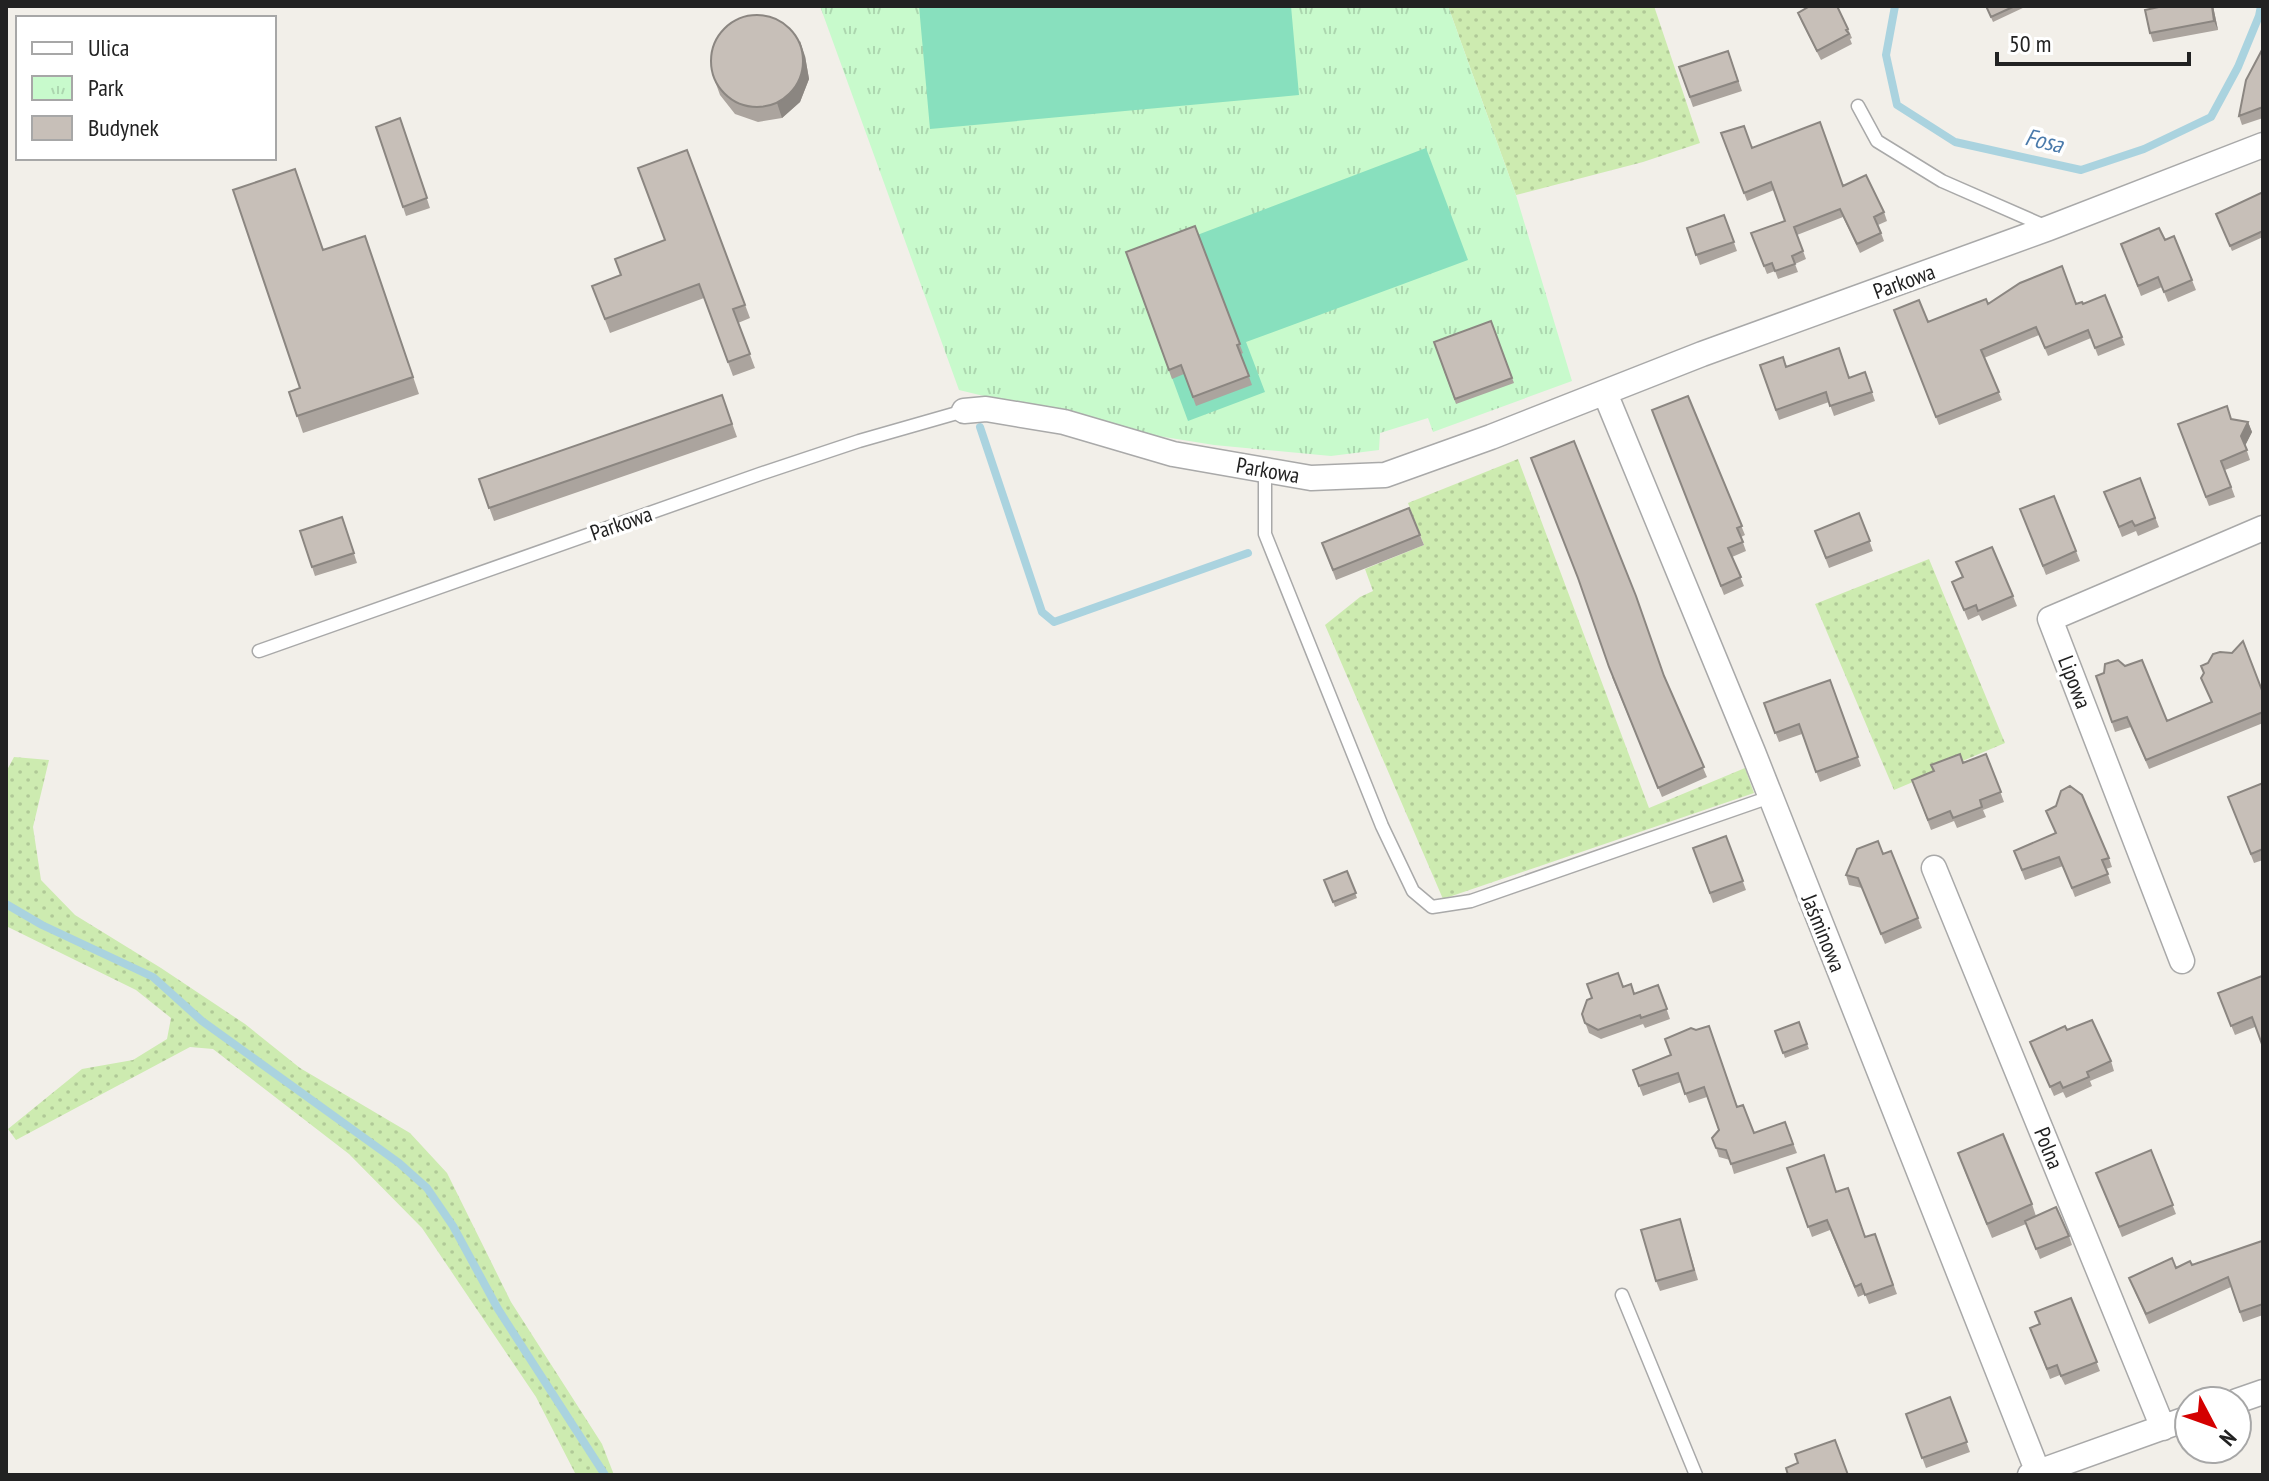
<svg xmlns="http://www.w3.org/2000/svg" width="2269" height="1481" font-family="'PT Sans Narrow',sans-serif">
  <defs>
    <pattern id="grass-dots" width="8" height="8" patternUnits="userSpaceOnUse" patternTransform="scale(2)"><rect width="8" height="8" fill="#cdebb0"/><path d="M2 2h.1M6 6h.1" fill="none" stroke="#b0c997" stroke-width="1.8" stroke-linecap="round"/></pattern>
    <pattern id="park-tufts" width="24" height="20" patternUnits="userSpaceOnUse" patternTransform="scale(2)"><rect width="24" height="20" fill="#c8facc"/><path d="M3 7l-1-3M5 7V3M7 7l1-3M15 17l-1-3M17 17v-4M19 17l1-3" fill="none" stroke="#acd6af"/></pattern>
  </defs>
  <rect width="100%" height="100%" fill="#f2efe9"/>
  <path fill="url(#grass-dots)" d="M1448 6H1654L1700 143 1643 162 1516 195Z
    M1518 459 1649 808 1745 768 1754 793 1443 899 1325 625 1360 597 1373 591 1365 569 1424 545 1408 503Z
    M1929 559 2005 743 1894 790 1815 604Z
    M14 757 49 760 33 827 41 880 75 915 161 968 245 1024 300 1068 410 1133 447 1173 511 1302 602 1444 614 1475H576L536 1397 422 1228 349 1154 213 1049 190 1047 16 1140 8 1129 82 1069 133 1060 167 1039 171 1018 136 990 6 926V772Z"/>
  <path fill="url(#park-tufts)" d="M820 6H1448L1516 195 1572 381 1433 432 1428 418 1380 433 1379 450 1331 456 1214 445 1133 432 959 390Z"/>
  <path fill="#88e0be" d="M919 6H1291L1299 95 930 129Z
    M1426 148 1468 260 1246 342 1265 392 1188 421 1129 261Z"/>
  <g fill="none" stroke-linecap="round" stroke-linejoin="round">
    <path stroke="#aad3df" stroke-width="8" d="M1895 6 1886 55 1897 105 1955 142 2081 170 2144 149 2211 117 2238 67 2259 16 2261 6
      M980 427 1042 612 1054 622 1248 553
      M6 904 42 925 153 977 202 1021 399 1163 427 1188 453 1226 498 1309 605 1475"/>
    <g stroke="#a9a9a9" stroke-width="15">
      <path id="service" d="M1858 106 1877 141 1942 181 2047 227
        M1265 470V534L1382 826 1413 891 1432 907 1471 901 1770 797
        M259 651 760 474 859 441 964 411
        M1622 1295 1696 1475"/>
    </g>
    <g stroke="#a9a9a9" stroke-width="27">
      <path id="minor" d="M1605 393 1753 752 2039 1475
        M964 411 986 409 1064 422 1173 454 1311 478 1385 475 1491 437 1702 354 2049 228 2263 145
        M1934 868 2163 1428
        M2182 961 2050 619 2263 528
        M2237 1401 2263 1392
        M2030 1475 2189 1418"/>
    </g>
    <use href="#service" stroke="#fff" stroke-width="12"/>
    <use href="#minor" stroke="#fff" stroke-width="24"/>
  </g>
  <path fill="#aba49e" d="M1986 6H2027L1993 22Z
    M2213 6 2218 30 2153 42 2150 33Z
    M1798 13 1848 29 1852 38 1850 39 1852 44 1821 60 1802 23Z
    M2263 48V118L2242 125 2239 116Z
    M1728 51 1742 91 1693 107 1679 67Z
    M805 56 809 79 800 102 782 118 758 122 735 114 720 95 715 81Z
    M400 118 430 208 406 216 376 127Z
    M1721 133 1752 148 1843 186 1884 212 1887 221 1878 225 1884 241 1860 253 1843 217 1797 235 1806 259 1795 264 1798 272 1778 279 1775 271 1767 274 1751 233 1785 221 1774 190 1747 201Z
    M687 150 750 318 738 323 755 368 733 376 704 298 610 333 592 286 621 275 665 240Z
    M2263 192V237L2232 251 2216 214Z
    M1724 215 1737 251 1700 265 1687 228Z
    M1195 226 1243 353 1241 354 1252 385 1196 406 1184 374 1172 379 1126 252Z
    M365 236 419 394 303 433 289 392 300 388 323 250Z
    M2174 236 2196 290 2168 302 2162 287 2141 296 2121 244 2165 240Z
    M2105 295 2125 345 2098 356 2091 338 2048 356 2039 335 1984 358 2002 400 1939 425 1894 310 1928 322 1988 304H2083Z
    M1491 321 1514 383 1456 404 1434 342Z
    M1760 365 1787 367 1849 378 1865 372 1875 401 1834 416 1829 402 1779 420Z
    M722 395 737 437 494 521 479 479Z
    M1688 396 1745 535 1741 537 1746 551 1732 557 1744 586 1724 595 1652 410Z
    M2231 419 2248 422 2252 432 2245 445 2250 460 2225 470 2235 497 2209 506 2178 424Z
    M2140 478 2159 527 2138 536 2136 531 2122 537 2104 492Z
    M2054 496 2080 561 2046 575 2020 509Z
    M1409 508 1424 545 1336 580 1322 543Z
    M1859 513 1873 551 1829 568 1815 531Z
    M342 517 357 563 315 576 300 531Z
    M1956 591 2013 596 2017 606 1982 621 1979 615 1968 620Z
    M2096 676 2167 721 2263 693V723L2149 769 2131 727 2115 732Z
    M1612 677H1664L1707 777 1662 797Z
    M1830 680 1861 766 1820 782 1802 734 1779 742 1764 703Z
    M1986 754 2004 802 1983 810 1986 817 1957 828 1954 821 1931 830 1912 780Z
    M2263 783V860L2254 863 2228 797Z
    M2056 806 2109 858 2112 867 2106 869 2111 883 2075 897 2063 866 2025 880 2014 851 2055 833Z
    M1726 836 1746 890 1713 903 1693 848Z
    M1891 851 1922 928 1885 944 1862 888 1849 885 1846 875 1883 854Z
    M1347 871 1357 898 1335 907 1324 880Z
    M2263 977 2255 1027 2235 1035 2218 993Z
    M1658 985 1670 1019 1645 1028 1643 1024 1601 1039 1589 1033 1582 1014 1592 998 1623 987 1634 994Z
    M1799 1022 1809 1049 1785 1058 1775 1031Z
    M2067 1030 2111 1061 2114 1071 2090 1081 2092 1086 2066 1098 2063 1092 2054 1096 2030 1042Z
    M1671 1055 1737 1107 1754 1133 1785 1122 1797 1153 1734 1174 1730 1160 1719 1157 1716 1148 1719 1130 1707 1097 1689 1103 1681 1082 1643 1096 1633 1070Z
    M2151 1150 2176 1214 2122 1237 2096 1173Z
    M1963 1167 2032 1204 2036 1216 2069 1236 2072 1245 2040 1259 2026 1224 1992 1238Z
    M1787 1168 1836 1192 1866 1237 1875 1234 1897 1294 1869 1304 1865 1294 1858 1297 1830 1230 1812 1237Z
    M1680 1219 1698 1280 1660 1291 1656 1281Z
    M2263 1244V1315L2243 1322 2231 1287 2149 1324 2129 1278 2192 1265Z
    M2071 1298 2100 1371 2065 1385 2060 1375 2050 1379 2030 1328 2040 1324Z
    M1950 1397 1970 1452 1926 1468 1906 1414Z"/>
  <path fill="#8b8681" d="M2212 6H2213L2218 30 2214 21Z
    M800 41 805 56 809 79 800 102 782 118 777 103Z
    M2248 422 2252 432 2245 446 2241 436Z"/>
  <path fill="#c7bfb8" stroke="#8b8681" stroke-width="2" d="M1810 6H1837L1848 29 1846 30 1849 34 1817 51 1798 13Z
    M1986 6H2015L1991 17Z
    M2159 6H2212L2214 21 2150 33 2145 10 2159 7Z
    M711 61a46 46 0 1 1 92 0a46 46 0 1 1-92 0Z
    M2263 48V107L2239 116 2246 80Z
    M1728 51 1738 81 1690 97 1679 67Z
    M400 118 427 198 403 207 376 127Z
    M1820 122 1843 186 1866 175 1884 212 1874 217 1881 233 1857 244 1840 209 1794 227 1803 251 1792 256 1795 264 1775 271 1772 263 1764 266 1751 233 1785 221 1771 182 1744 193 1721 133 1744 126 1752 148Z
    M687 150 745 305 733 309 750 354 728 362 699 284 605 319 592 286 621 275 615 259 665 240 638 168Z
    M295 169 323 250 365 236 413 377 297 416 289 392 300 388 233 190Z
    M2263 192V231L2230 246 2216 214Z
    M1724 215 1734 242 1696 255 1687 228Z
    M1195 226 1240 344 1237 345 1249 376 1193 397 1181 365 1169 370 1126 252Z
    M2159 228 2165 240 2174 236 2192 280 2164 292 2158 277 2138 286 2121 244Z
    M2062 266 2076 304 2082 302 2083 304 2105 295 2122 337 2095 348 2088 330 2045 348 2036 327 1981 350 1999 392 1936 417 1894 310 1919 300 1928 322 1986 299 1988 304 2020 283Z
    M1491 321 1512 378 1455 399 1434 342Z
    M1839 348 1849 378 1865 372 1872 392 1830 406 1826 392 1776 410 1760 365 1783 357 1786 367Z
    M722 395 732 424 489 508 479 479Z
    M1688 396 1742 526 1737 528 1743 542 1728 548 1741 577 1721 586 1652 410Z
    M2227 406 2231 419 2248 422 2241 436 2247 450 2221 461 2231 487 2206 497 2178 424Z
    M1574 441 1636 596 1664 676 1704 767 1658 788 1609 667 1578 578 1531 458Z
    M2140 478 2155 518 2135 526 2132 521 2119 527 2104 492Z
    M2054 496 2076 551 2043 566 2020 509Z
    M1409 508 1420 535 1333 570 1322 543Z
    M1859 513 1870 541 1826 558 1815 531Z
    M342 517 354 553 312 567 300 531Z
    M1992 547 2013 596 1978 611 1976 605 1964 610 1952 582 1963 577 1956 562Z
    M2243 641 2263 693V712L2146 760 2127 717 2112 722 2096 676 2104 673 2105 664 2118 660 2125 666 2142 660 2167 721 2212 702 2201 678 2204 673 2201 666 2208 663 2213 654 2220 652 2232 653Z
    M1830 680 1858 757 1816 772 1799 724 1775 733 1764 703Z
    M1960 754 1963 763 1986 754 2001 792 1980 800 1982 807 1953 818 1950 811 1928 820 1912 780 1934 771 1931 765Z
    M2263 783V849L2251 854 2228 797Z
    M2070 786 2082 795 2109 858 2102 860 2108 874 2072 888 2059 857 2022 870 2014 851 2056 833 2046 811 2056 806 2061 791Z
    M1726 836 1743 881 1710 893 1693 848Z
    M1878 841 1883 854 1891 851 1918 918 1881 934 1858 878 1846 875 1857 849Z
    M1347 871 1356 893 1333 902 1324 880Z
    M1618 973 1623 987 1631 984 1634 994 1658 985 1667 1009 1641 1018 1640 1015 1598 1030 1585 1023 1582 1014 1587 1000 1592 998 1587 984Z
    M2262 976 2263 977V1047L2252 1017 2231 1026 2218 993Z
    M2092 1020 2111 1061 2087 1072 2089 1077 2063 1088 2060 1082 2050 1087 2030 1042 2065 1026 2067 1030Z
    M1799 1022 1807 1044 1783 1053 1775 1031Z
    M1709 1026 1737 1107 1743 1105 1754 1133 1785 1122 1793 1144 1731 1164 1726 1150 1716 1148 1712 1138 1719 1130 1704 1087 1685 1094 1678 1073 1639 1086 1633 1070 1671 1055 1665 1039 1691 1028 1696 1030Z
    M2003 1134 2032 1204 1987 1224 1958 1153Z
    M2151 1150 2173 1205 2119 1227 2096 1173Z
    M1824 1155 1836 1192 1848 1188 1865 1237 1875 1234 1893 1285 1865 1295 1861 1284 1855 1287 1827 1220 1808 1227 1787 1168Z
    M2056 1207 2069 1236 2036 1249 2025 1221Z
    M1680 1219 1694 1270 1656 1281 1641 1230Z
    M2262 1241 2263 1304 2240 1312 2228 1277 2146 1314 2129 1278 2172 1258 2176 1268 2190 1261 2192 1265Z
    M2071 1298 2097 1362 2061 1376 2057 1365 2047 1369 2030 1328 2040 1324 2035 1312Z
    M1950 1397 1967 1442 1922 1458 1906 1414Z
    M1835 1440 1848 1475H1788L1786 1468 1798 1463 1795 1454Z"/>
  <g text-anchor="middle" stroke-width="7" stroke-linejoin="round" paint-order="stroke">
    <g font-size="22" fill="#222" stroke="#fff">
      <text transform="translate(1904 281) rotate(-20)" y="8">Parkowa</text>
      <text transform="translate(1268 470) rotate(10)" y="8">Parkowa</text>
      <text transform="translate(621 523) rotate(-19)" y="8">Parkowa</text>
      <text transform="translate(2075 682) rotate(69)" y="8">Lipowa</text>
      <text transform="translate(1824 933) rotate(68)" y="8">Jaśminowa</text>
      <text transform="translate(2049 1148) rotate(68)" y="8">Polna</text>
    </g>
    <g font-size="24" font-style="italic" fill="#4a7aab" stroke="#fff">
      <text transform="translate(2044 141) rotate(13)" y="8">Fosa</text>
    </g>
  </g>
  <rect width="2269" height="1481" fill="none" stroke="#222222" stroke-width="16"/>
  <rect x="16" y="16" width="260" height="144" fill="#ffffff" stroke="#a7a7a7" stroke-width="2"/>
  <rect x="32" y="42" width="40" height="12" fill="#ffffff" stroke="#a7a7a7" stroke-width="2"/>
  <text x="88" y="56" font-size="24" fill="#222222">Ulica</text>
  <rect x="32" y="76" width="40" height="24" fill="url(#park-tufts)" stroke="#a7a7a7" stroke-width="2"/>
  <text x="88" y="96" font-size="24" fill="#222222">Park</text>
  <rect x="32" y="116" width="40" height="24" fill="#c7bfb8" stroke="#a7a7a7" stroke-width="2"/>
  <text x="88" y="136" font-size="24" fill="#222222">Budynek</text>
  <g transform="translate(2213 1425) rotate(131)"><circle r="38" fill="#ffffff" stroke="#a7a7a7" stroke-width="2"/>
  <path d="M0-6L14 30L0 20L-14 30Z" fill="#d40000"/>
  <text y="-12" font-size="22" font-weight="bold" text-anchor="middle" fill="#222222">N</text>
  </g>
  <path d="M1997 52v12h192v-12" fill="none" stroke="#222222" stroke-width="4"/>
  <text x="2009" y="52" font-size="24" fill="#222222" stroke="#ffffff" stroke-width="6" paint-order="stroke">50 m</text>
</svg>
